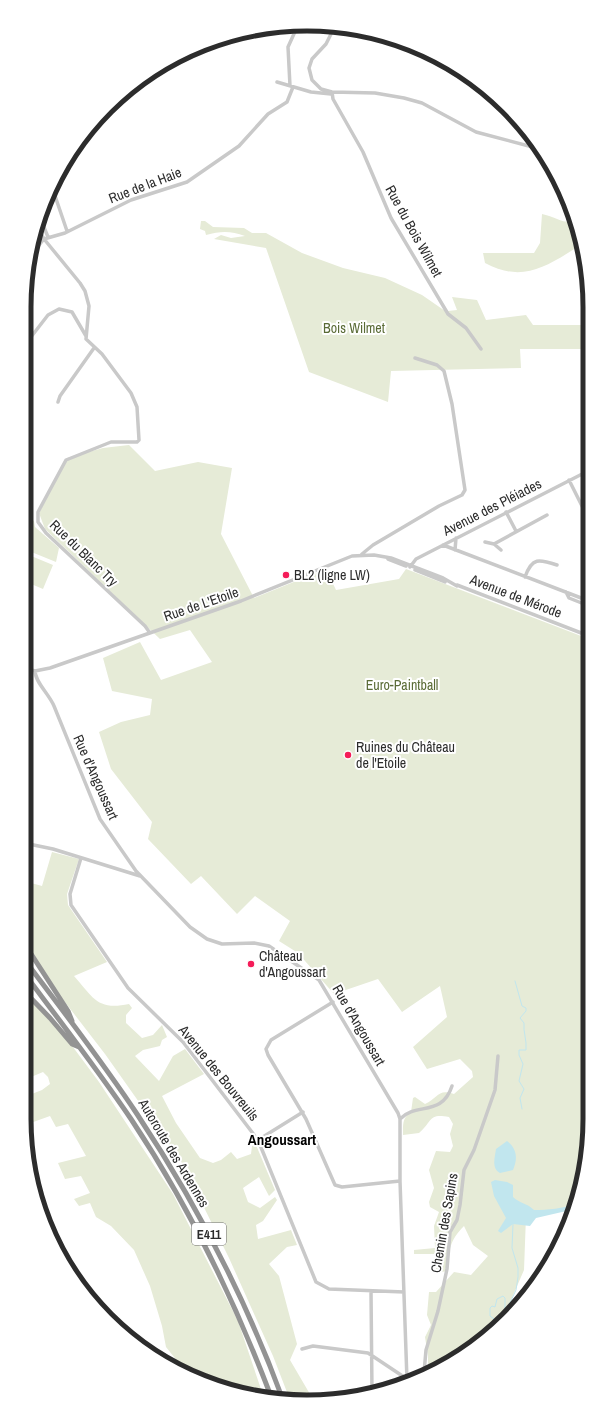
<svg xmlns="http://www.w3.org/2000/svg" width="614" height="1426" font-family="'Archivo Narrow',sans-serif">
  <rect width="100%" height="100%" fill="#fff"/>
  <path fill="#e6ebd7" d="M542 214C557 217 559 223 575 222L581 245C548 265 524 284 485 263L483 253H534L540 243Z
    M201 221H205L213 227 244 228 252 233H266L302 253 343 268 385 278 422 295 448 313V311L457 310 452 297 477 300 486 320 526 315 533 325H588L586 349H520L521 368 391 371 388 402 309 372 266 248 214 239 221 235 231 238 245 236C231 231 221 231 206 235L205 231 200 229Z
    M129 445 155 471 198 462 232 468 221 534 254 598 326 569 336 590 399 579 406 569 589 639 590 1119 575 1210 526 1216 524 1270 502 1321 448 1364 438 1368 428 1364V1356L425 1337 431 1325 427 1315 429 1292H436L454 1272 471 1275 488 1256 473 1245 464 1226C449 1241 449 1251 447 1271L436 1273V1254H414V1250L435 1248 434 1226 439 1212 430 1207 429 1202 434 1188 429 1170 436 1151 450 1152 453 1146 450 1134 453 1124 449 1117C428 1113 433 1121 419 1133L403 1135C403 1125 402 1118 411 1112L413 1098 415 1097 425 1104C438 1098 438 1088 454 1094L473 1077 472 1071 460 1059 427 1069 413 1047 447 1017 440 986 402 1012 378 979 334 994 298 953 279 941 290 921 255 896 237 914 201 876 191 884 148 839 152 822 111 769 99 732 121 722 150 715 152 699 112 691 103 658 140 642 161 680 212 662 190 630 160 639 45 529 39 513 67 458 103 448Z
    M24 515 34 521 35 527 59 548 56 562 24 549Z
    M24 553 53 565 43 589 24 581Z
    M52 852 79 859 67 894 68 905 107 962 74 976C93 997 97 1011 129 1004L132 1008 126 1015V1023L142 1038 153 1035 162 1025 167 1037 162 1040 160 1046 143 1050 135 1056 159 1081 173 1056 185 1049 204 1074 162 1096 176 1123 200 1158 213 1163 221 1160 231 1152 237 1159 251 1154 252 1146 256 1145 275 1190 269 1196 259 1177 243 1188 248 1202 260 1208 275 1197 277 1200 263 1221 256 1225 258 1239 291 1230 297 1245 287 1247 269 1264 279 1276 297 1344 290 1360 314 1401 290 1400 273 1356 229 1258 182 1163 105 1054 24 949V881L42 886Z
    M24 993 64 1035 99 1082 173 1194 238 1321 264 1398 252 1397 186 1372 166 1347 162 1326 150 1286 134 1250 111 1226 96 1217 90 1203 79 1206 74 1199 90 1193 81 1176 65 1179 58 1163 86 1156 68 1124 56 1127 50 1116 25 1125 24 1097 42 1090 50 1084 48 1077 43 1072 24 1080Z"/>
  <path fill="#c1e6ee" d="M507 1141C517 1149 518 1158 513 1170L500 1173C491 1168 495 1157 496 1149Z
    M495 1180 507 1182 513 1185V1197C519 1203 527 1203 534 1210 548 1210 563 1209 576 1203L575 1209 536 1218 530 1226 513 1224 501 1233 498 1231 506 1218 494 1196 491 1182Z"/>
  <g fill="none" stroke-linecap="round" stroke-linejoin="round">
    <path stroke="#c1e6ee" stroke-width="1" d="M515 981 522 1006 526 1008V1011L520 1018 524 1023C523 1032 527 1040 526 1050H519V1055L523 1064 519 1081 524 1089 520 1098 522 1109
      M491 1329 494 1319 490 1316V1308L492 1306 495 1307 497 1299 503 1296 505 1298V1309L508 1307 516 1290 518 1277V1268L512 1248 513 1224"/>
    <path stroke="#c9c9c9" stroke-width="3.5" d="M335 26 326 44 312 59 309 68 312 80 321 89 332 92 375 93 404 98 422 103 476 132 540 149
      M277 82 311 92 331 94
      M290 86 288 47 298 25
      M332 92 333 99 363 152 391 218 448 314 466 328 481 349
      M52 187 67 231
      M39 215 48 237
      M37 227 44 239 80 283 85 291 89 306 86 339 102 354 131 393 137 407 139 440 137 442H111L66 460 38 512V522L46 533 145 626 150 633
      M32 257 35 250 44 239 65 233 131 200 187 182 239 146 268 114 287 102 293 87
      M24 312 25 299
      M24 346 48 315 59 309 72 312 86 336
      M58 402 60 396 94 348
      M569 480 585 512V519L588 522
      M506 512 516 531
      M485 542 494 544 501 550
      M494 544 547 515
      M443 545 589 601
      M455 550 456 538
      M362 554 373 545 439 506 462 495 465 490 452 404 444 371 437 365 415 358
      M388 559 406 566
      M410 567 416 559 588 471
      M415 570 445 582
      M525 577C532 557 539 559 557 565
      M457 585 589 636
      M566 592 569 598 589 606
      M582 598 588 583
      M24 668 35 671 50 668 241 601 352 556 374 555 391 558 443 578 457 586
      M35 671C35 682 49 694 54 706L100 819 136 871 190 927 207 939 222 944 254 943 269 946 319 980 398 1113 400 1119V1181L407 1380
      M24 809 29 797
      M24 843 53 849 140 876
      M81 858 70 894 71 905 128 988 183 1042 258 1140 316 1282 329 1289 404 1292
      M333 1002 271 1040 266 1049 268 1055 306 1119 335 1185 342 1187 400 1181
      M400 1119C416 1102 442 1117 452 1086
      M258 1140 303 1112
      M55 1245 98 1309
      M371 1291 372 1393
      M302 1349 313 1346 368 1353 407 1379
      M424 1373 426 1350 438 1311 447 1269 450 1232 457 1220 460 1205 464 1170 474 1150 495 1090 498 1056"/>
    <path stroke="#939393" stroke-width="5" d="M24 943 68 1011 72 1021
      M24 959C62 1010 102 1061 137 1114 196 1203 246 1299 283 1400
      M24 973C60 1021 97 1069 131 1119 189 1206 235 1301 272 1399
      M24 991 50 1018 72 1044 79 1047"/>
  </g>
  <g fill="#f51c59" stroke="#fff" stroke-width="1.5">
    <circle cx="286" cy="575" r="4"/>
    <circle cx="348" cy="755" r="4"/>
    <circle cx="251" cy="964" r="4"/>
  </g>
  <g text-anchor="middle" stroke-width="4" stroke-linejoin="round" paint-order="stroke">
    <rect fill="#fff" stroke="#6b6b6b" stroke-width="1" x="192" y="1223" width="34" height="22" rx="3"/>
    <g font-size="13" font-weight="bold" fill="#2c2c2c">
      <text x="209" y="1239">E411</text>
    </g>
    <g font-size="14" fill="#2c2c2c" stroke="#fff">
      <text transform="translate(145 185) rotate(-21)" y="5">Rue de la Haie</text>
      <text transform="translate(414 231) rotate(61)" y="5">Rue du Bois Wilmet</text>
      <text transform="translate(492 507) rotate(-27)" y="5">Avenue des Pléiades</text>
      <text transform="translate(84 553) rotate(44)" y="5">Rue du Blanc Try</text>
      <text transform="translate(516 596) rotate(21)" y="5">Avenue de Mérode</text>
      <text transform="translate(201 604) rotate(-19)" y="5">Rue de L'Etoile</text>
      <text transform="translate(96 777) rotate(66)" y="5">Rue d'Angoussart</text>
      <text transform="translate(359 1025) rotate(60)" y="5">Rue d'Angoussart</text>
      <text transform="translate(219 1073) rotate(51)" y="5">Avenue des Bouvreuils</text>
      <text transform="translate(174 1153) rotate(59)" y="5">Autoroute des Ardennes</text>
      <text transform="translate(444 1223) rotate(-80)" y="5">Chemin des Sapins</text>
    </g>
    <g font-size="14" fill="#5a6b36" stroke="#fff">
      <text x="354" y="333">Bois Wilmet</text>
      <text x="402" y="690">Euro-Paintball</text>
    </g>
    <g font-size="14" fill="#2c2c2c" stroke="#fff" text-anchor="start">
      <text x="294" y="580">BL2 (ligne LW)</text>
      <text x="356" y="752">Ruines du Château<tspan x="356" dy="16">de l'Etoile</tspan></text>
      <text x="259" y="961">Château<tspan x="259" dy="16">d'Angoussart</tspan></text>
    </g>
    <g font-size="15" font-weight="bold" fill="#000" stroke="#fff">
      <text x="282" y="1145">Angoussart</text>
    </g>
  </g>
  <path d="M0 0H614V1426H0ZM307 31H307A276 276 0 0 1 583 307V1119A276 276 0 0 1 307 1395H307A276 276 0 0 1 31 1119V307A276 276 0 0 1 307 31Z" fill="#fff" fill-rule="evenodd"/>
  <path fill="none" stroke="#2c2c2c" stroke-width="5" d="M307 31H307A276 276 0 0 1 583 307V1119A276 276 0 0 1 307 1395H307A276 276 0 0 1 31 1119V307A276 276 0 0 1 307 31Z"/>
</svg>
